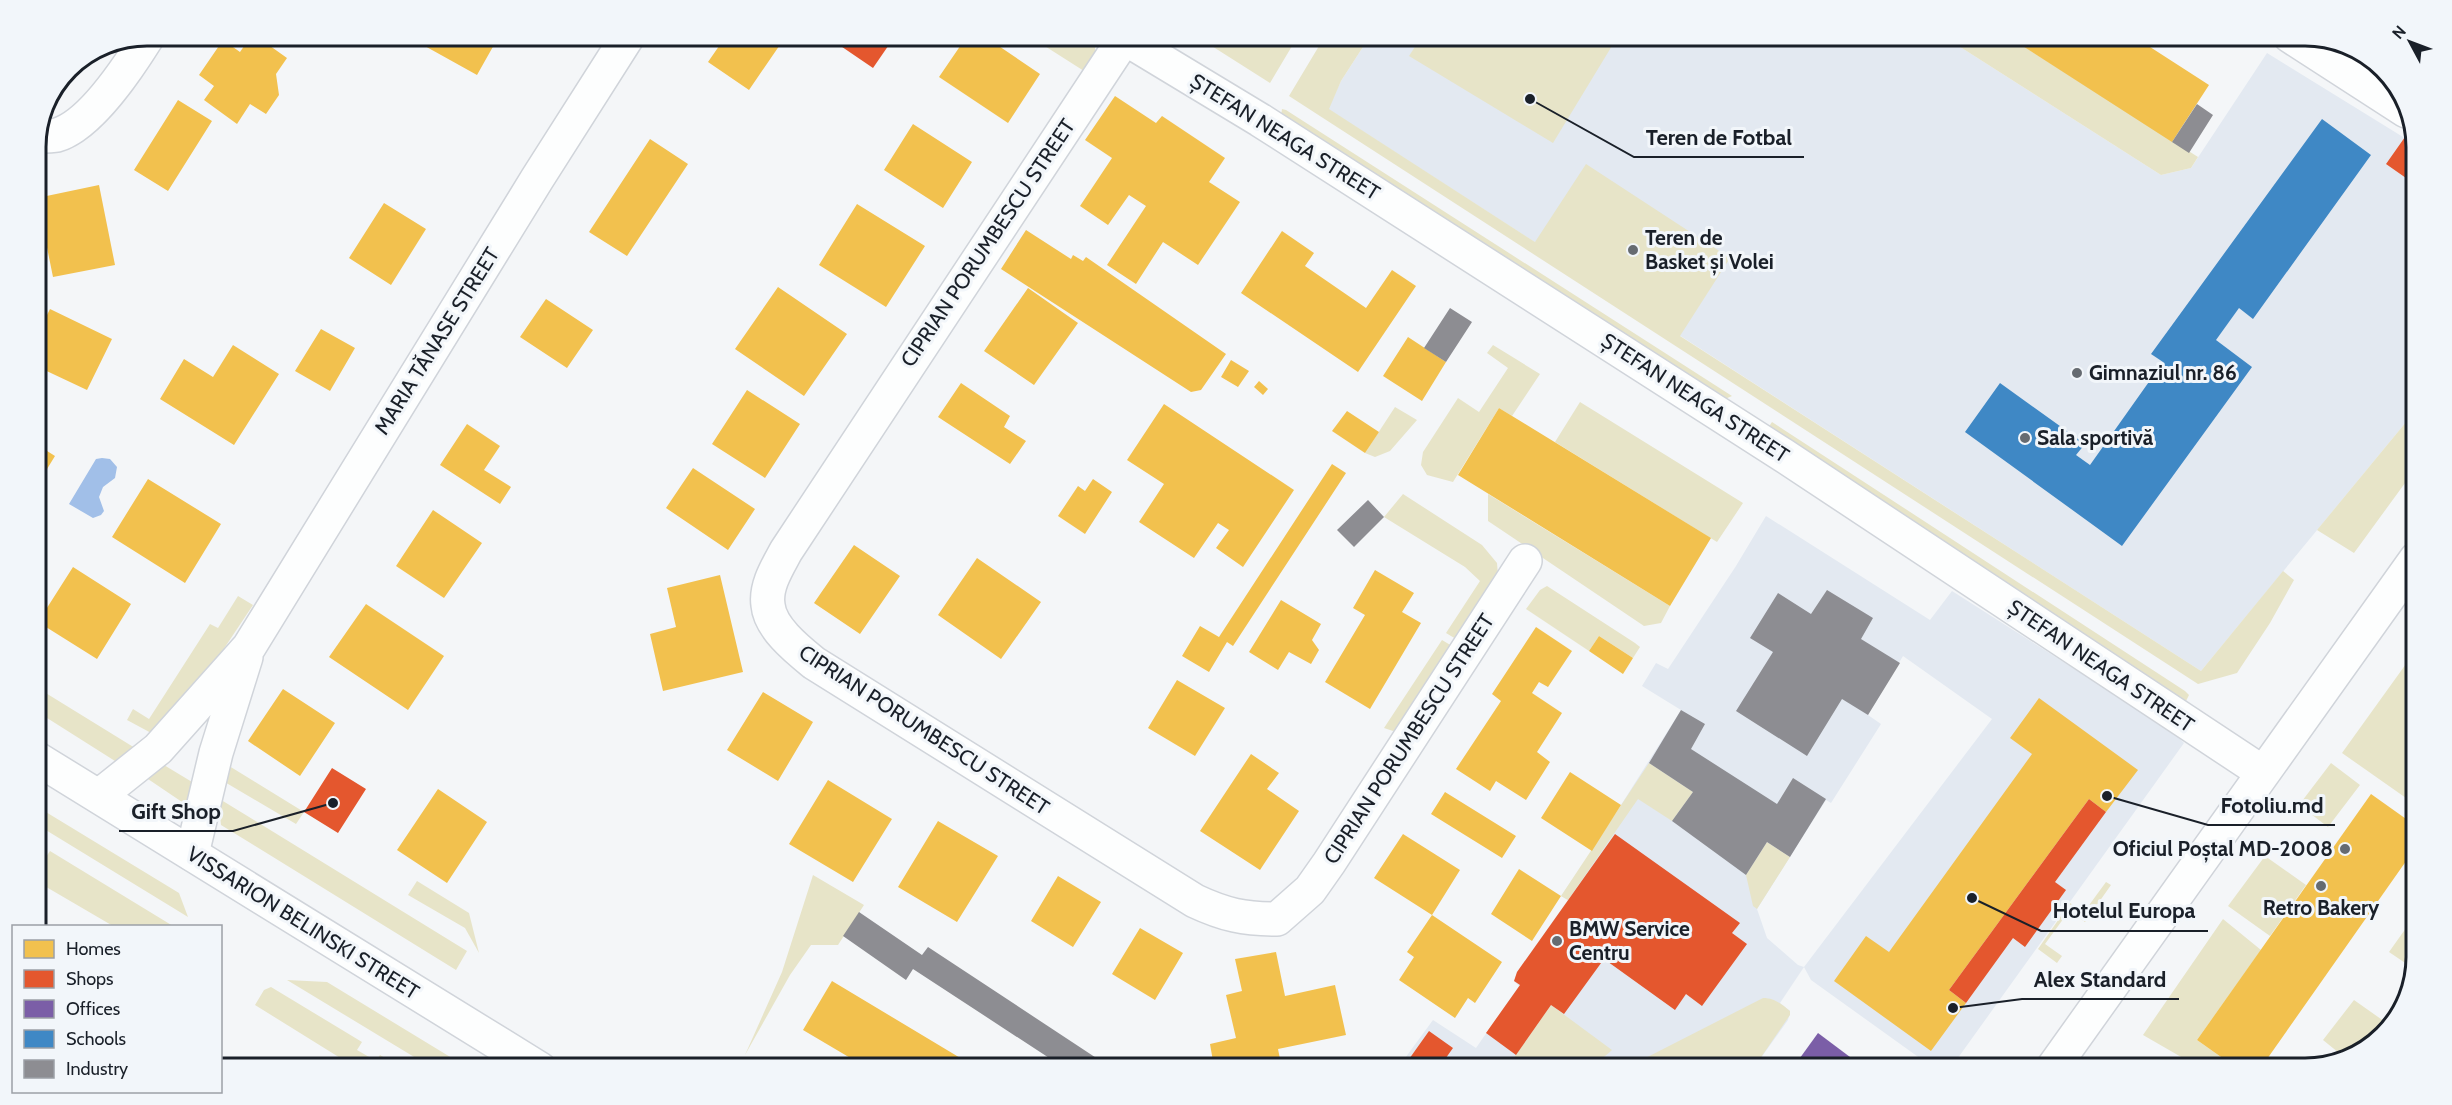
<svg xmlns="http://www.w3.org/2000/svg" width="2452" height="1105" font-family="Cabin,sans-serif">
  <rect width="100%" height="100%" fill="#f4f6f8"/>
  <path fill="#e3e9f1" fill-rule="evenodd" d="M1370 36H1943L2161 175 2191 168 2267 53 2416 145V410L2201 671 1328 109 1341 81Z
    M1766 516 1930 620 1952 591 2172 731 2184 743 1950 1069H1935L1811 980 1804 967 1780 1003 1790 1011 1788 1020 1753 1069H1397L1433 1020 1476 1048 1519 986 1514 981 1517 972 1568 900 1561 896 1592 851 1681 710 1642 686 1656 663 1668 669 1736 566ZM1903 656 1992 719 1804 967 1798 965 1767 938 1757 909 1826 800 1831 803 1881 724 1868 715Z"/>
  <path fill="#e7e4c8" d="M1029 36H1091L1095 42V60L1084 71Z
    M1196 36H1298L1270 83Z
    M1325 36H1370L1341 81 1329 109 1535 242 1586 164 1730 258 1680 336 2201 671 2283 571 2294 580 2270 623 2237 673 2198 684 1289 96Z
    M1422 36H1618L1553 143 1409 56Z
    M1943 36H2007L2198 157 2191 168 2161 175Z
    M1282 109 1286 110 1732 396 1725 399 1281 116Z
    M1493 345 1540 374 1512 416 1499 408 1453 482 1427 475 1421 465 1423 452 1458 398 1479 412 1508 368 1487 353Z
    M1580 402 1743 503 1717 542 1555 442Z
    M1395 407 1417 420 1390 451 1375 457 1365 453Z
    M2416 410V468L2354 553 2317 530Z
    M1772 422 2185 691 2189 695 2186 701 1766 431Z
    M1403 494 1482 545 1497 563 1498 575 1456 639 1446 633 1480 581 1465 567 1384 517Z
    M1488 494 1670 606 1661 623 1644 626 1488 521Z
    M1547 586 1635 643 1640 647 1633 658 1599 636 1589 651 1526 609 1540 590Z
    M238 596 253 605 185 707 153 734 127 720 133 709 149 719 210 624 218 628Z
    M1442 640 1452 646 1398 729 1393 731 1384 728Z
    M2416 650V734L2407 747 2416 753V805L2342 753Z
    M36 687 135 748 130 757 115 761 36 711Z
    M154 759 202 788 197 797 182 802 148 779 147 771Z
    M221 761 304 812 296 824 223 781Z
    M1649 763 1693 792 1672 821 1638 799 1568 900 1561 896Z
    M2331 763 2360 785 2328 827 2299 805Z
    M218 798 467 951 456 970 221 825Z
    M36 806 179 893 188 917 36 824Z
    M1767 842 1790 857 1757 909 1753 906 1746 875Z
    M36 851 46 857 50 851 173 926H113L36 881Z
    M2265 856 2306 885 2270 936 2228 906Z
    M813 875 864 905 838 945H811L790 975 745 1055 782 972Z
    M417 881 469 913 479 953 465 928 408 895Z
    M2106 882 2111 885 2085 922 2069 911 2045 944 2062 956 2057 963 2038 949 2070 903 2084 912Z
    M2416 914V957L2414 969 2389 952Z
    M2223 919 2261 950 2197 1040 2238 1069H2202L2143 1035Z
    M287 980 327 982 470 1069H434Z
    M271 987 362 1042 357 1050 376 1061 380 1055 403 1069H358L255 1005 264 990Z
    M1763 998C1775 998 1781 1004 1790 1011V1015L1753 1069H1745L1740 1065 1736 1069H1624Z
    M2354 1000 2388 1024 2367 1050 2344 1057 2323 1040Z
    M1551 1005 1612 1050C1585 1077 1541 1069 1506 1069Z"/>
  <path fill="#a1bfe8" d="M102 458 110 459 117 467 115 478 103 487 99 497 104 511 101 515 93 518 69 504 96 459Z"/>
  <path fill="#f2c14e" d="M251 36H256L287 58 276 74 279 95 266 114 250 104 237 124 204 100 214 86 199 75 223 40 240 52Z
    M416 36H499L477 75 414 40Z
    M726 36H786L749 90 708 62Z
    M967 36H984L1040 74 1008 123 939 77Z
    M2007 36H2133L2209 85 2172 142Z
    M1115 96 1156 123 1162 116 1225 158 1209 182 1240 202 1198 265 1163 242 1136 284 1107 265 1146 206 1129 195 1108 225 1080 206 1112 158 1085 140Z
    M178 100 212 121 168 191 134 170Z
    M913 124 972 162 943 208 884 170Z
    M650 139 688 164 627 256 589 232Z
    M99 185 115 265 53 277 37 198Z
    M384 203 426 229 391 285 349 258Z
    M857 204 925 246 886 307 819 265Z
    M1026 230 1071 259 1073 255 1083 261 1086 257 1226 354 1201 390 1191 392 1001 269Z
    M1282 231 1314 253 1305 266 1366 308 1392 270 1416 286 1358 372 1241 293Z
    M778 287 847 334 804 396 735 349Z
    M1028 288 1078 323 1034 385 984 351Z
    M546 299 593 330 567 368 520 337Z
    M50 309 112 339 87 390 36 366V337Z
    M321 329 355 348 330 391 295 371Z
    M1408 337 1446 362 1422 401 1383 376Z
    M233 345 279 374 234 445 160 399 184 359 213 377Z
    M1231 360 1249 371 1238 387 1221 377Z
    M1259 381 1268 389 1263 395 1254 387Z
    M961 383 1010 416 1004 427 1026 441 1010 464 938 417Z
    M747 390 800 424 765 478 712 444Z
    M1164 404 1294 490 1243 567 1216 548 1229 530 1218 523 1194 558 1139 522 1164 484 1127 460Z
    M1499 408 1711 538 1670 606 1458 475Z
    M1347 411 1379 432 1365 453 1332 431Z
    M467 424 500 446 484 470 511 487 500 504 440 465Z
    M36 444 55 456 36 487Z
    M1332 464 1346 473 1233 646 1227 642 1209 672 1182 656 1200 626 1219 637Z
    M693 468 755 509 728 550 666 508Z
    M148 479 221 524 185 583 112 537Z
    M1093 479 1112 492 1085 534 1058 516 1078 486 1085 491Z
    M433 510 482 543 444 598 396 566Z
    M854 545 900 576 860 634 814 603Z
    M977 558 1041 602 1001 659 938 615Z
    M73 567 131 604 97 659 38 622Z
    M1375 570 1414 593 1402 612 1421 623 1370 709 1325 682 1365 615 1353 608Z
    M720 575 743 672 663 691 650 634 676 627 667 588Z
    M1281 600 1321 624 1312 640 1319 650 1311 664 1289 652 1278 670 1249 652Z
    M366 604 444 656 408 710 329 657Z
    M1536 627 1572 651 1548 687 1539 682 1532 693 1562 713 1537 752 1550 762 1526 800 1496 781 1490 791 1456 769 1501 701 1492 694Z
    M1599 636 1633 658 1623 674 1589 651Z
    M1177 680 1225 708 1195 756 1148 728Z
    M283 689 335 723 300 776 248 741Z
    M763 692 813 722 778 781 727 750Z
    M2039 698 2138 770 2106 812 2089 799 1949 990 1966 1003 1931 1051 1834 981 1866 936 1889 952 2032 754 2010 738Z
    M1251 754 1279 773 1267 789 1299 811 1260 870 1200 831Z
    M1570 772 1621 805 1592 851 1541 818Z
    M828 780 892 819 853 882 789 844Z
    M438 789 487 822 447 883 397 850Z
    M1445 792 1516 836 1502 858 1431 814Z
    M2371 794 2416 826V847L2260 1069H2238L2197 1040Z
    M938 821 998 856 957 922 898 887Z
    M1403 834 1460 870 1432 915 1374 878Z
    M1519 869 1561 896 1532 941 1491 914Z
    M1058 876 1101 902 1073 947 1031 921Z
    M1432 915 1502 962 1475 1003 1468 998 1455 1018 1399 980 1414 957 1407 952Z
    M1140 928 1183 953 1155 1000 1112 974Z
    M1276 952 1285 996 1335 985 1346 1035 1278 1049 1282 1069H1208L1214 1067 1210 1044 1236 1038 1226 995 1242 991 1235 959Z
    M832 981 967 1062 963 1069H869L803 1030Z"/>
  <path fill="#e4572e" d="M826 36H895L873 68Z
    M2405 137 2416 145V185L2386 164Z
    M332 768 366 789 338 833 304 812Z
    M2089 799 2106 812 2055 882 2066 890 2025 947 2013 938 1966 1003 1949 990Z
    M1615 834 1740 923 1732 933 1747 944 1702 1006 1686 994 1675 1010 1604 959 1564 1014 1551 1005 1516 1055 1486 1033 1520 985 1514 981 1517 972Z
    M1429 1031 1453 1048 1438 1069H1402Z"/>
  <path fill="#7b5ea7" d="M1818 1033 1866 1069H1792Z"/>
  <path fill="#3f88c5" d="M2322 119 2371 155 2253 319 2239 308 2216 340 2252 367 2122 546 1965 432 2000 383 2085 444 2076 455 2090 465 2163 362 2151 354Z"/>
  <path fill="#8d8d92" d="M2197 104 2213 115 2189 153 2172 142Z
    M1450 308 1472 322 1446 362 1424 348Z
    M1368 500 1384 517 1354 547 1337 530Z
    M1827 590 1873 618 1861 639 1900 663 1868 715 1842 699 1807 756 1736 711 1773 652 1750 638 1778 593 1811 614Z
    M1681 710 1705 724 1691 749 1777 804 1793 778 1826 799 1790 857 1767 842 1746 875 1672 821 1693 792 1649 763Z
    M859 912 922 955 928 947 1113 1069H1066L913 969 906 980 843 936Z"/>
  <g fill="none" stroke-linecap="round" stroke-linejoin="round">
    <g stroke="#d0d4da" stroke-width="36">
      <path id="minor" d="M1121 36 1260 120 1783 455 2262 772
        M1126 36 786 551C778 566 765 586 768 605 770 628 798 650 814 663L1195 901C1225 915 1244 919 1277 919L1310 890 1329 863 1525 561
        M2290 36 2406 111
        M38 136C44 136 52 136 57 135 91 125 130 65 148 36
        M99 796 158 749 249 647 537 179 628 36
        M192 854 216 753 246 657"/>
    </g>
    <g stroke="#d0d4da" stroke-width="36">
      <path id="major" d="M36 758 540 1069
        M2052 1069 2416 559"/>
    </g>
    <use href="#minor" stroke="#fdfefe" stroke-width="33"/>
    <use href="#major" stroke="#fdfefe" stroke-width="33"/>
  </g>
  <g fill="#666b71" stroke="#f2f6fa" stroke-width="2">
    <circle cx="1633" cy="250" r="6"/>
    <circle cx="2077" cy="373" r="6"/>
    <circle cx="2025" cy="438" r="6"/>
    <circle cx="2345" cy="849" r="6"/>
    <circle cx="2321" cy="886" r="6"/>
    <circle cx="1557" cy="941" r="6"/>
  </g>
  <g text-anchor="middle" stroke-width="6" stroke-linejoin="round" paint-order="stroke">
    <g font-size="21" fill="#1a2029" stroke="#f2f6fa">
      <text transform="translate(1285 137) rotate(32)" y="7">ȘTEFAN NEAGA STREET</text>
      <text transform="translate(988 243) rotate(-56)" y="7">CIPRIAN PORUMBESCU STREET</text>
      <text transform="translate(437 341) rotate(-58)" y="7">MARIA TĂNASE STREET</text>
      <text transform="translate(1695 398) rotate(33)" y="7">ȘTEFAN NEAGA STREET</text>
      <text transform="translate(2101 666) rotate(34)" y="7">ȘTEFAN NEAGA STREET</text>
      <text transform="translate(924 730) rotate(33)" y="7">CIPRIAN PORUMBESCU STREET</text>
      <text transform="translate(1409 739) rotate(-57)" y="7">CIPRIAN PORUMBESCU STREET</text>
      <text transform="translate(303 923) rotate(32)" y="7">VISSARION BELINSKI STREET</text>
    </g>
    <g font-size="21" font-weight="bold" fill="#1a2029" stroke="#f2f6fa" text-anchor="start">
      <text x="1645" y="245">Teren de<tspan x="1645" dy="24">Basket și Volei</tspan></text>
      <text x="2089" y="380">Gimnaziul nr. 86</text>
      <text x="2037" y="445">Sala sportivă</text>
      <text x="2333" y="856" text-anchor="end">Oficiul Poștal MD-2008</text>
      <text x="2321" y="915" text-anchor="middle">Retro Bakery</text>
      <text x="1569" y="936">BMW Service<tspan x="1569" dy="24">Centru</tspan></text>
    </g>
  </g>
  <path d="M0 0H2452V1105H0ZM147 46H2305A101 101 0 0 1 2406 147V957A101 101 0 0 1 2305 1058H147A101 101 0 0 1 46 957V147A101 101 0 0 1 147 46Z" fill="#f2f6fa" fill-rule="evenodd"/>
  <path fill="none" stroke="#1a2029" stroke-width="3" d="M147 46H2305A101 101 0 0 1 2406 147V957A101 101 0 0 1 2305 1058H147A101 101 0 0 1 46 957V147A101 101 0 0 1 147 46Z"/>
  <path fill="none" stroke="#1a2029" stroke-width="2" d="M1530 99L1634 157H1804M2107 796L2208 825H2335M333 803L233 831H119M1972 898L2041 931H2208M1953 1008L2022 999H2179"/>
  <g fill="#1a2029" stroke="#f2f6fa" stroke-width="2">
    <circle cx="1530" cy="99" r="6"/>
    <circle cx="2107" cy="796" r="6"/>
    <circle cx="333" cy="803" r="6"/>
    <circle cx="1972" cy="898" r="6"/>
    <circle cx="1953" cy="1008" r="6"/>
  </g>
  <g font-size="22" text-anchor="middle" font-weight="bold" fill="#1a2029" stroke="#f2f6fa" stroke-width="6" stroke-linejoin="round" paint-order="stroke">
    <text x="1719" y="145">Teren de Fotbal</text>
    <text x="2272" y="813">Fotoliu.md</text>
    <text x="176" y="819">Gift Shop</text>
    <text x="2124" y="918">Hotelul Europa</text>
    <text x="2100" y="987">Alex Standard</text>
  </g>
  <rect x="12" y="925" width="210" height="168" fill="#f2f6fa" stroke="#9ca0a6" stroke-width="1.5"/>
  <rect x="24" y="940" width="30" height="18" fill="#f2c14e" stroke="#9ca0a6" stroke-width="1.5"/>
  <text x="66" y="955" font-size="18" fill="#1a2029">Homes</text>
  <rect x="24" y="970" width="30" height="18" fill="#e4572e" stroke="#9ca0a6" stroke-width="1.5"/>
  <text x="66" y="985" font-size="18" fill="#1a2029">Shops</text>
  <rect x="24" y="1000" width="30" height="18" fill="#7b5ea7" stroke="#9ca0a6" stroke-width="1.5"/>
  <text x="66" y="1015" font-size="18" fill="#1a2029">Offices</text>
  <rect x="24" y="1030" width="30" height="18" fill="#3f88c5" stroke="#9ca0a6" stroke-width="1.5"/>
  <text x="66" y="1045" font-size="18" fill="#1a2029">Schools</text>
  <rect x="24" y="1060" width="30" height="18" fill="#8d8d92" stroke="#9ca0a6" stroke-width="1.5"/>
  <text x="66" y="1075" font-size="18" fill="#1a2029">Industry</text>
  <g transform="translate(2410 42) rotate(311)" stroke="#f2f6fa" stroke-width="4.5" paint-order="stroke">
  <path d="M0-4.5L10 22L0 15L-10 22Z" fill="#1a2029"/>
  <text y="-9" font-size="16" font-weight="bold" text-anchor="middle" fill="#1a2029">N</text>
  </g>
</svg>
